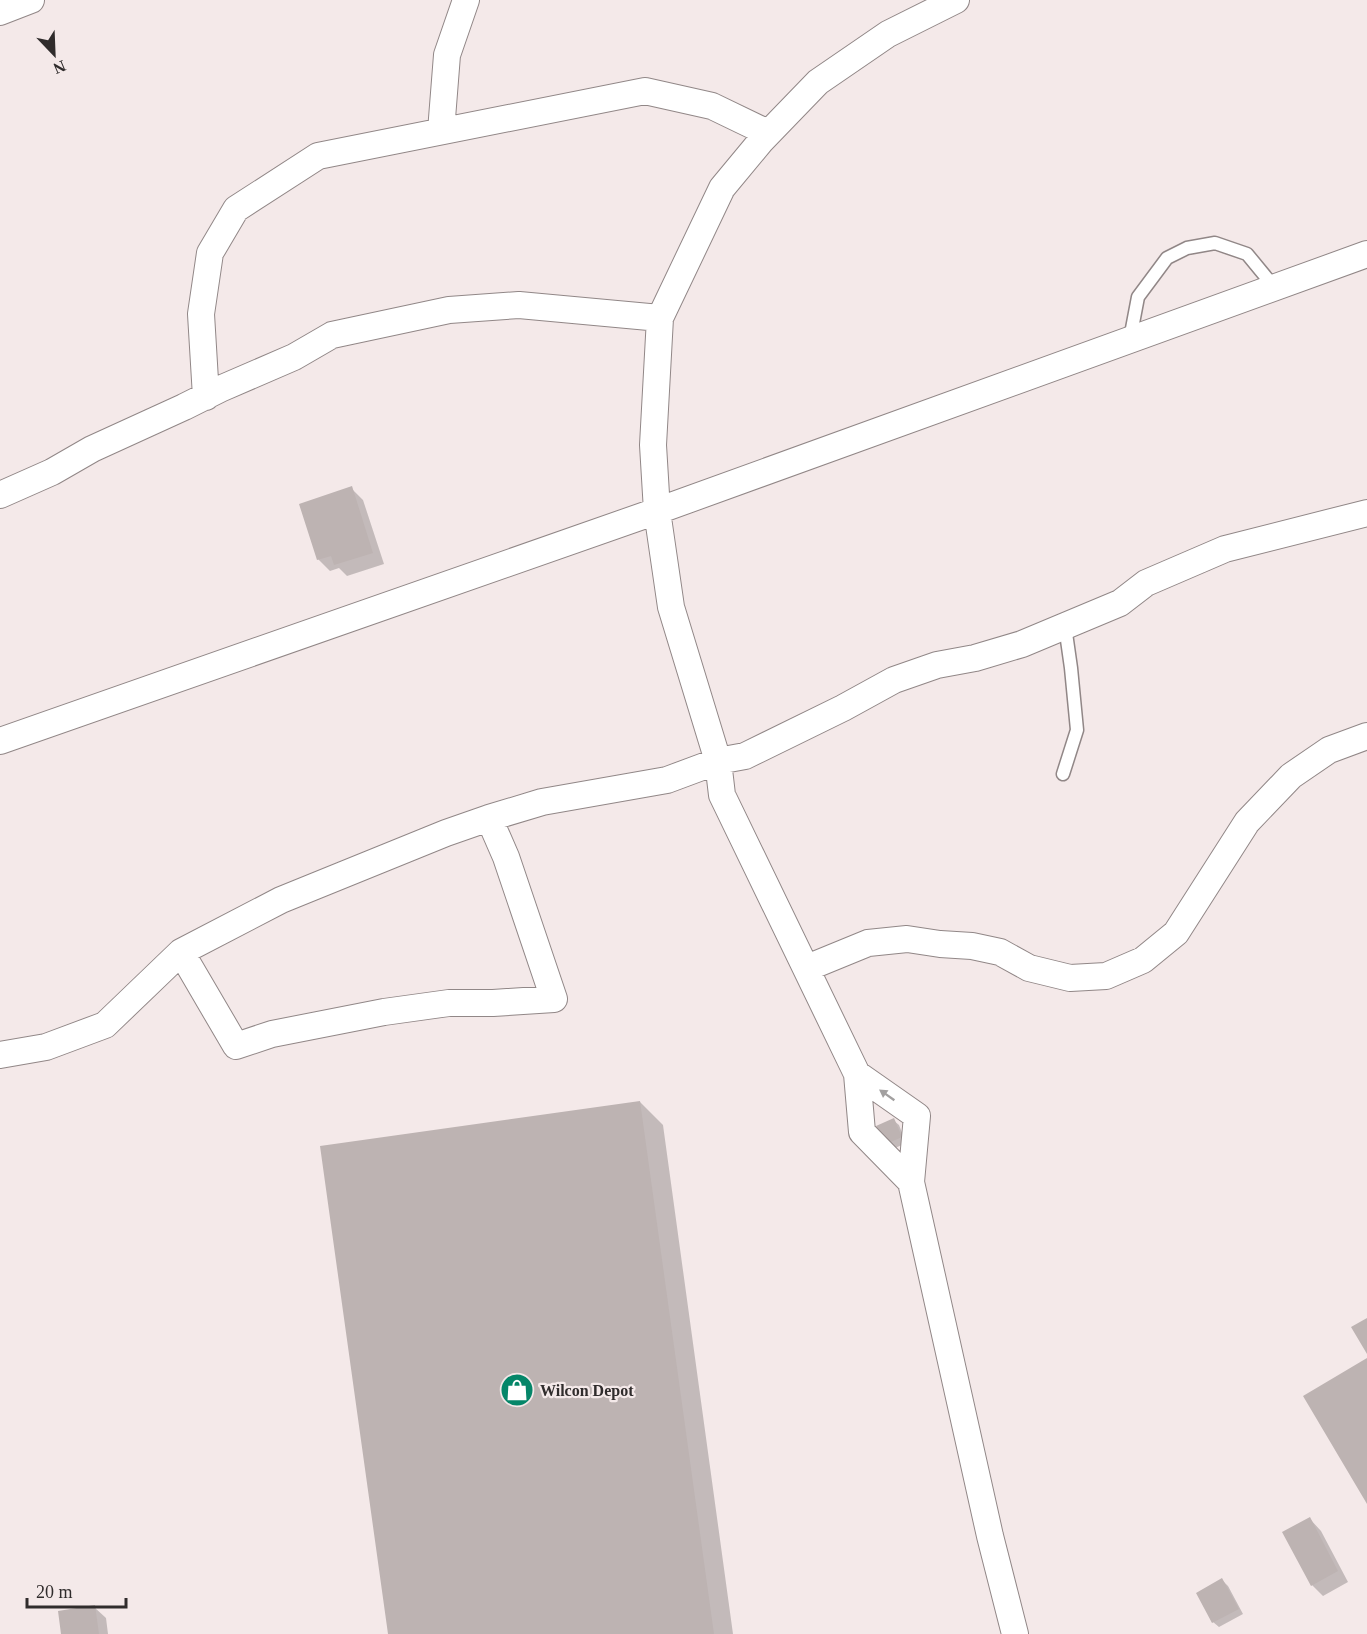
<svg xmlns="http://www.w3.org/2000/svg" width="1367" height="1634" font-family="'Times New Roman',serif">
  <rect width="100%" height="100%" fill="#f4e9e9"/>
  <path fill="#0003" d="M351 488 363 500 384 564 347 576 339 568 330 571 318 559Z
    M640 1102 663 1125 733 1634H389Z
    M893 1120 899 1125 906 1143 891 1150 886 1145Z
    M1310 1519 1321 1531 1348 1582 1323 1596 1312 1585Z
    M1222 1580 1228 1586 1243 1614 1219 1627 1213 1622Z
    M94 1607 106 1618 108 1634H63Z"/>
  <path fill="#bdb3b2" d="M352 486 373 553 334 565 331 556 317 560 299 504Z
    M640 1101 714 1634H388L320 1146Z
    M894 1118 902 1137 884 1145 876 1126Z
    M1367 1318V1354L1351 1327Z
    M1367 1358V1504L1303 1396Z
    M1310 1517 1338 1571 1311 1586 1282 1532Z
    M1222 1578 1239 1609 1212 1623 1196 1593Z
    M95 1605 99 1634H61L58 1611Z"/>
  <g fill="none" stroke-linecap="round" stroke-linejoin="round">
    <g stroke="#918787" stroke-width="15">
      <path id="lane" d="M1130 339 1138 297 1167 258 1187 248 1215 243 1247 254 1275 288
        M1063 774 1077 730 1071 668 1065 626"/>
    </g>
    <g stroke="#918787" stroke-width="28">
      <path id="street" d="M0 12 31 0
        M441 131 447 55 466 0
        M206 397 201 314 210 253 236 209 318 156 645 91 712 106 768 133
        M0 495 52 472 92 449 184 407 220 389 294 357 332 335 449 310 519 305 660 318
        M0 741 657 511 1367 254
        M181 952 236 1046 272 1034 384 1012 449 1003H493L554 999 506 857 489 818 542 802 667 780 718 761 745 756 843 708 894 680 937 665 975 658 1022 644 1120 603 1146 583 1225 549 1367 513
        M807 968 868 943 907 939 940 944 972 946 1000 952 1029 968 1070 978 1106 976 1143 960 1176 933 1247 822 1291 776 1329 750 1367 736
        M0 1055 46 1047 105 1025 181 952 281 900 446 833 489 818
        M857 1074 917 1116 911 1182 990 1536 1015 1634
        M911 1182 862 1132 857 1074 722 795 718 761 671 607 657 511 653 445 660 318 722 188 761 141 818 82 888 34 956 0"/>
    </g>
    <use href="#lane" stroke="#fff" stroke-width="12"/>
    <use href="#street" stroke="#fff" stroke-width="26"/>
  </g>
  <defs><path id="oneway-solid" d="M-6-.8H1V-3.2L6.5 0L1 3.2V.8H-6Z" transform="scale(1.5)"/></defs>
  <use fill="#a2a0a0" href="#oneway-solid" transform="translate(887 1095) rotate(-145)"/>
  <defs>
    <g id="shop-disc" transform="scale(1.725)"><circle r="9.5" fill="#058669" stroke="#f4e9e9"/><path d="M-5-2.5h2.3a2.7 3.5 0 0 1 5.4 0H5L5.5 6h-11ZM-1.5-2.5h3a1.5 2.3 0 0 0-3 0Z" fill="#fff"/></g>
  </defs>
  <g fill-rule="evenodd">
    <use href="#shop-disc" x="517" y="1390"/>
  </g>
  <g text-anchor="middle" stroke-width="4.5" stroke-linejoin="round" paint-order="stroke">
    <g font-size="16" font-weight="bold" fill="#302c2c" stroke="#f4e9e9" text-anchor="start">
      <text x="540" y="1396">Wilcon Depot</text>
    </g>
  </g>
  <g transform="translate(54 54) rotate(157)" stroke="#f4e9e9" stroke-width="4.5" paint-order="stroke">
  <path d="M0-4.5L10 22L0 15L-10 22Z" fill="#302c2c"/>
  <text y="-9" font-size="16" font-weight="bold" text-anchor="middle" fill="#302c2c">N</text>
  </g>
  <path d="M27 1598v9h99v-9" fill="none" stroke="#302c2c" stroke-width="3"/>
  <text x="36" y="1598" font-size="18" fill="#302c2c" stroke="#f4e9e9" stroke-width="4.5" paint-order="stroke">20 m</text>
</svg>
